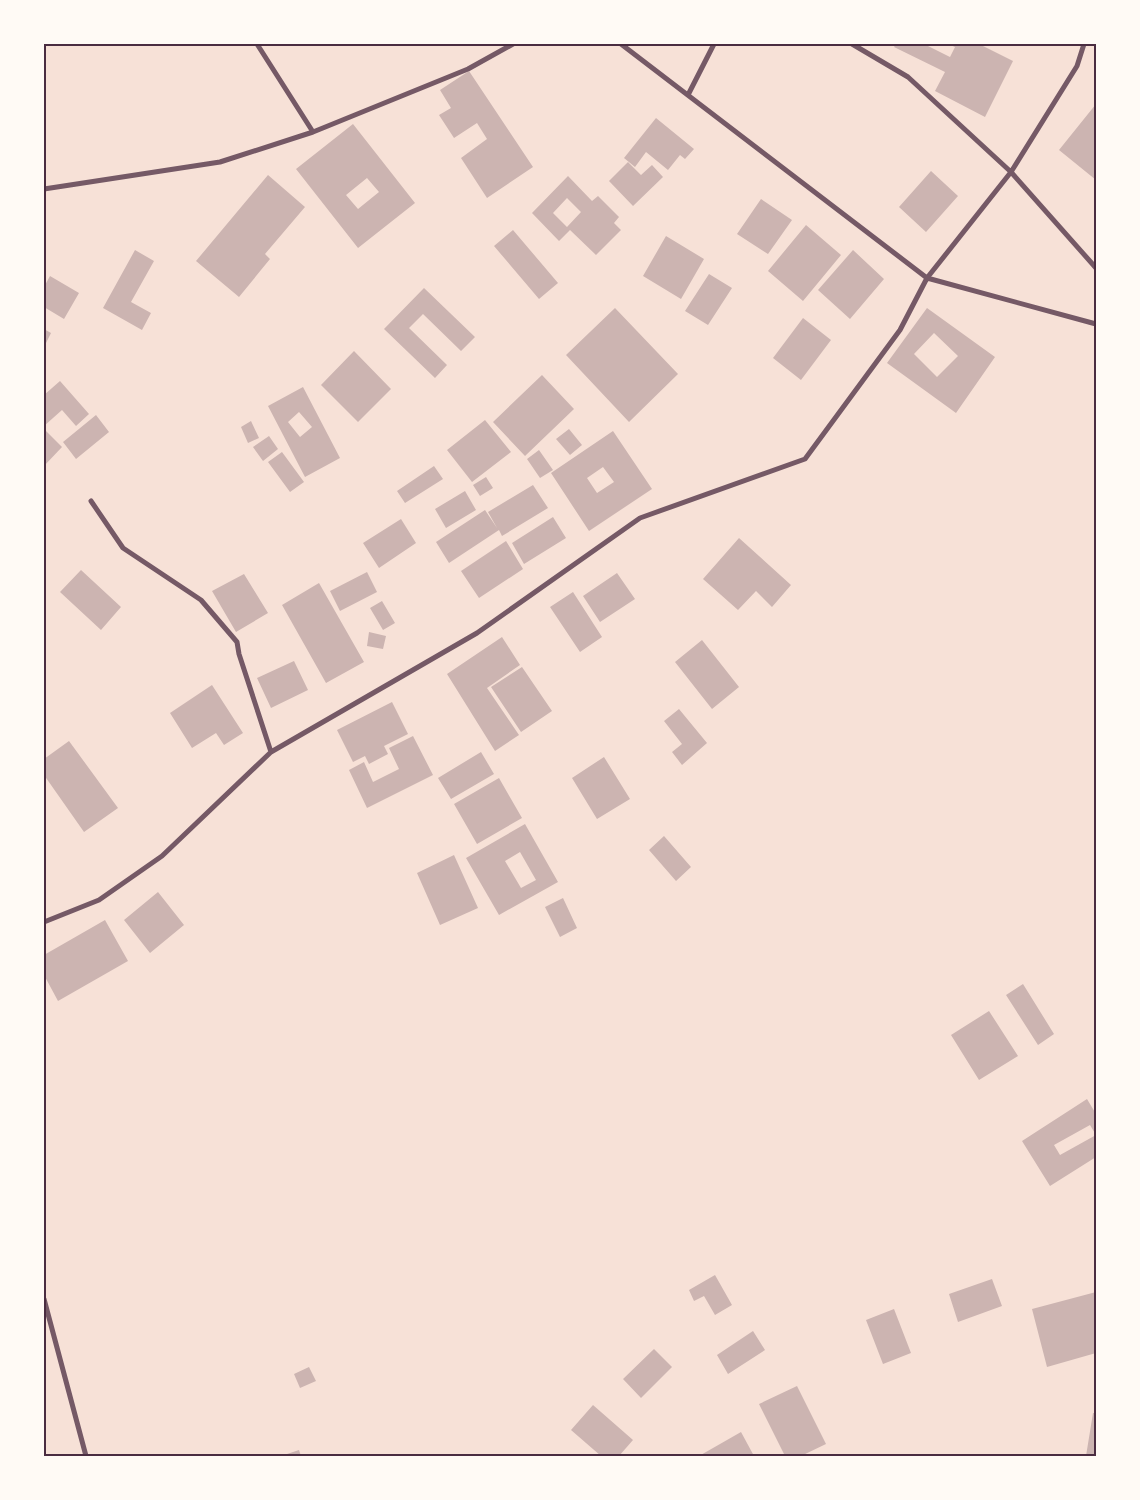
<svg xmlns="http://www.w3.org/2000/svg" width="1140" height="1500" font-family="Manrope,sans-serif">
  <rect width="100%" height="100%" fill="#f7e1d7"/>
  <path fill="#ccb4b1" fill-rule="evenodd" d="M896 44H924L950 57 955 47 948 44H979L1013 61 985 117 935 91 945 72 894 47Z
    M469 71 533 167 487 198 461 158 487 139 477 123 454 138 439 115 451 108 440 90Z
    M1096 104V180L1059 150Z
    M656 118 694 149 685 159 680 155 668 170 646 152 635 167 624 158Z
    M353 124 415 203 358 248 296 169ZM367 178 379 192 358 209 346 195Z
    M628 162 641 175 652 165 663 177 633 206 609 181Z
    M931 171 958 196 926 232 899 207Z
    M268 175 305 207 265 254 270 259 239 297 196 261Z
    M568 176 592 201 598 196 619 217 614 223 621 230 596 255 570 230 559 241 532 213ZM567 198 581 212 567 227 553 213Z
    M761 199 792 220 768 254 737 234Z
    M806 225 841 255 803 301 768 271Z
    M513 230 558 283 539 299 494 246Z
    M666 236 704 259 681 299 643 276Z
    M135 250 154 261 131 302 151 313 142 330 103 308Z
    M853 250 884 279 850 319 818 290Z
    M709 274 732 288 708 325 685 311Z
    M50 276 79 293 64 319 44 307V287Z
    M424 288 475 337 461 351 423 314 409 328 447 365 435 378 384 329Z
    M615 308 678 374 629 422 566 355Z
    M927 308 995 357 956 413 887 363ZM934 333 958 356 937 377 914 354Z
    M803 318 831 340 801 380 773 358Z
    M44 329 51 333 44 347Z
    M354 351 391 389 358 422 321 385Z
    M542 375 574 409 525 456 493 422Z
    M60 381 89 414 76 426 62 410 44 426V395Z
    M303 387 340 458 305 477 268 406ZM299 412 312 427 300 437 288 422Z
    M96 415 109 432 76 459 63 442Z
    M485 420 511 452 472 482 447 450Z
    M251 421 259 438 248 443 241 427Z
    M44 429 62 447 44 466Z
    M569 429 582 445 570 455 556 439Z
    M613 431 652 489 589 531 551 473ZM603 467 614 482 597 493 587 478Z
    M269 436 278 449 263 461 253 447Z
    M539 450 553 470 540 478 527 459Z
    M282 452 304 482 290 492 268 462Z
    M434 466 443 479 405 503 397 491Z
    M486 477 493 488 480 496 473 485Z
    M533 485 548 508 502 536 499 530 449 563 436 542 485 510 497 528 488 512Z
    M465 491 476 510 446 528 435 509Z
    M553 517 566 538 524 564 512 543Z
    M401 519 416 543 379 568 363 543Z
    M739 538 791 585 772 607 756 591 738 610 703 579Z
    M506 541 523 569 479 598 461 571Z
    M81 570 121 607 101 630 60 592Z
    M367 572 377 592 340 611 330 591Z
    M617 573 635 599 600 622 583 596Z
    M244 574 268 613 236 632 212 591Z
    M319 583 364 662 326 683 282 605Z
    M573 592 602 637 580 652 550 607Z
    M382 601 395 623 383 630 370 608Z
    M369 632 386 636 383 649 367 646Z
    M502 637 520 665 487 688 519 735 495 751 447 674Z
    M702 640 739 687 712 709 675 662Z
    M294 661 308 690 271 708 257 678Z
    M522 667 552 711 521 732 491 687Z
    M212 685 243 733 224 745 216 733 192 748 170 713Z
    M392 702 408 734 384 746 388 754 369 764 365 756 353 762 337 730Z
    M679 709 707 743 682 765 672 752 682 744 664 721Z
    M413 736 433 775 367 808 349 770 364 762 373 782 399 769 389 748Z
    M69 741 118 808 84 832 44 775V759Z
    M481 752 494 774 451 799 438 778Z
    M604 757 630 799 597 819 572 778Z
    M499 778 522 818 477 844 454 804Z
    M525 824 558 882 499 915 466 858ZM520 852 536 880 521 888 505 861Z
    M664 836 691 867 676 881 649 850Z
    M454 855 478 908 440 925 417 873Z
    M158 892 184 925 150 953 124 920Z
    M563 898 577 928 560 937 545 907Z
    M105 920 128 961 58 1001 44 975V955Z
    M1023 984 1054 1034 1038 1045 1006 995Z
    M989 1011 1018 1056 979 1080 951 1035Z
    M1087 1099 1096 1114V1157L1050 1186 1022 1141ZM1090 1125 1096 1135 1060 1155 1054 1145Z
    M715 1275 732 1305 715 1315 704 1296 694 1301 689 1290Z
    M992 1279 1002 1306 958 1322 949 1294Z
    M1096 1292V1353L1047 1367 1032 1309Z
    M894 1309 911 1353 883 1364 866 1320Z
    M753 1331 765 1350 728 1374 717 1355Z
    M654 1349 672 1367 641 1398 623 1379Z
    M309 1367 316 1381 300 1388 294 1374Z
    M797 1386 826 1444 801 1456H785L759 1404Z
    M593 1405 633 1440 619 1456H601L571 1430Z
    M1093 1413H1096V1456H1086Z
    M741 1432 754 1456H699Z
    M299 1450 301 1456H281Z"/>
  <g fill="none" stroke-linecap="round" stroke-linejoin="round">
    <path stroke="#755966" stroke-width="5" d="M257 44 313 132
      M621 44 927 278 1096 324
      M852 44 908 77 1011 172 1096 268
      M689 93 714 44
      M44 189 220 162 313 132 468 69 513 44
      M91 501 123 548 201 600 237 642 239 654 271 752
      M44 922 99 900 162 856 271 752 477 633 640 518 805 459 900 330 927 278 1011 172 1077 66 1084 44
      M44 1299 86 1456"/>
  </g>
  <rect width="1140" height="1500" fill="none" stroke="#fffaf5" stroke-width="90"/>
  <rect x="45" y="45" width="1050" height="1410" fill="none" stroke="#4a2c40" stroke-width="2"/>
</svg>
